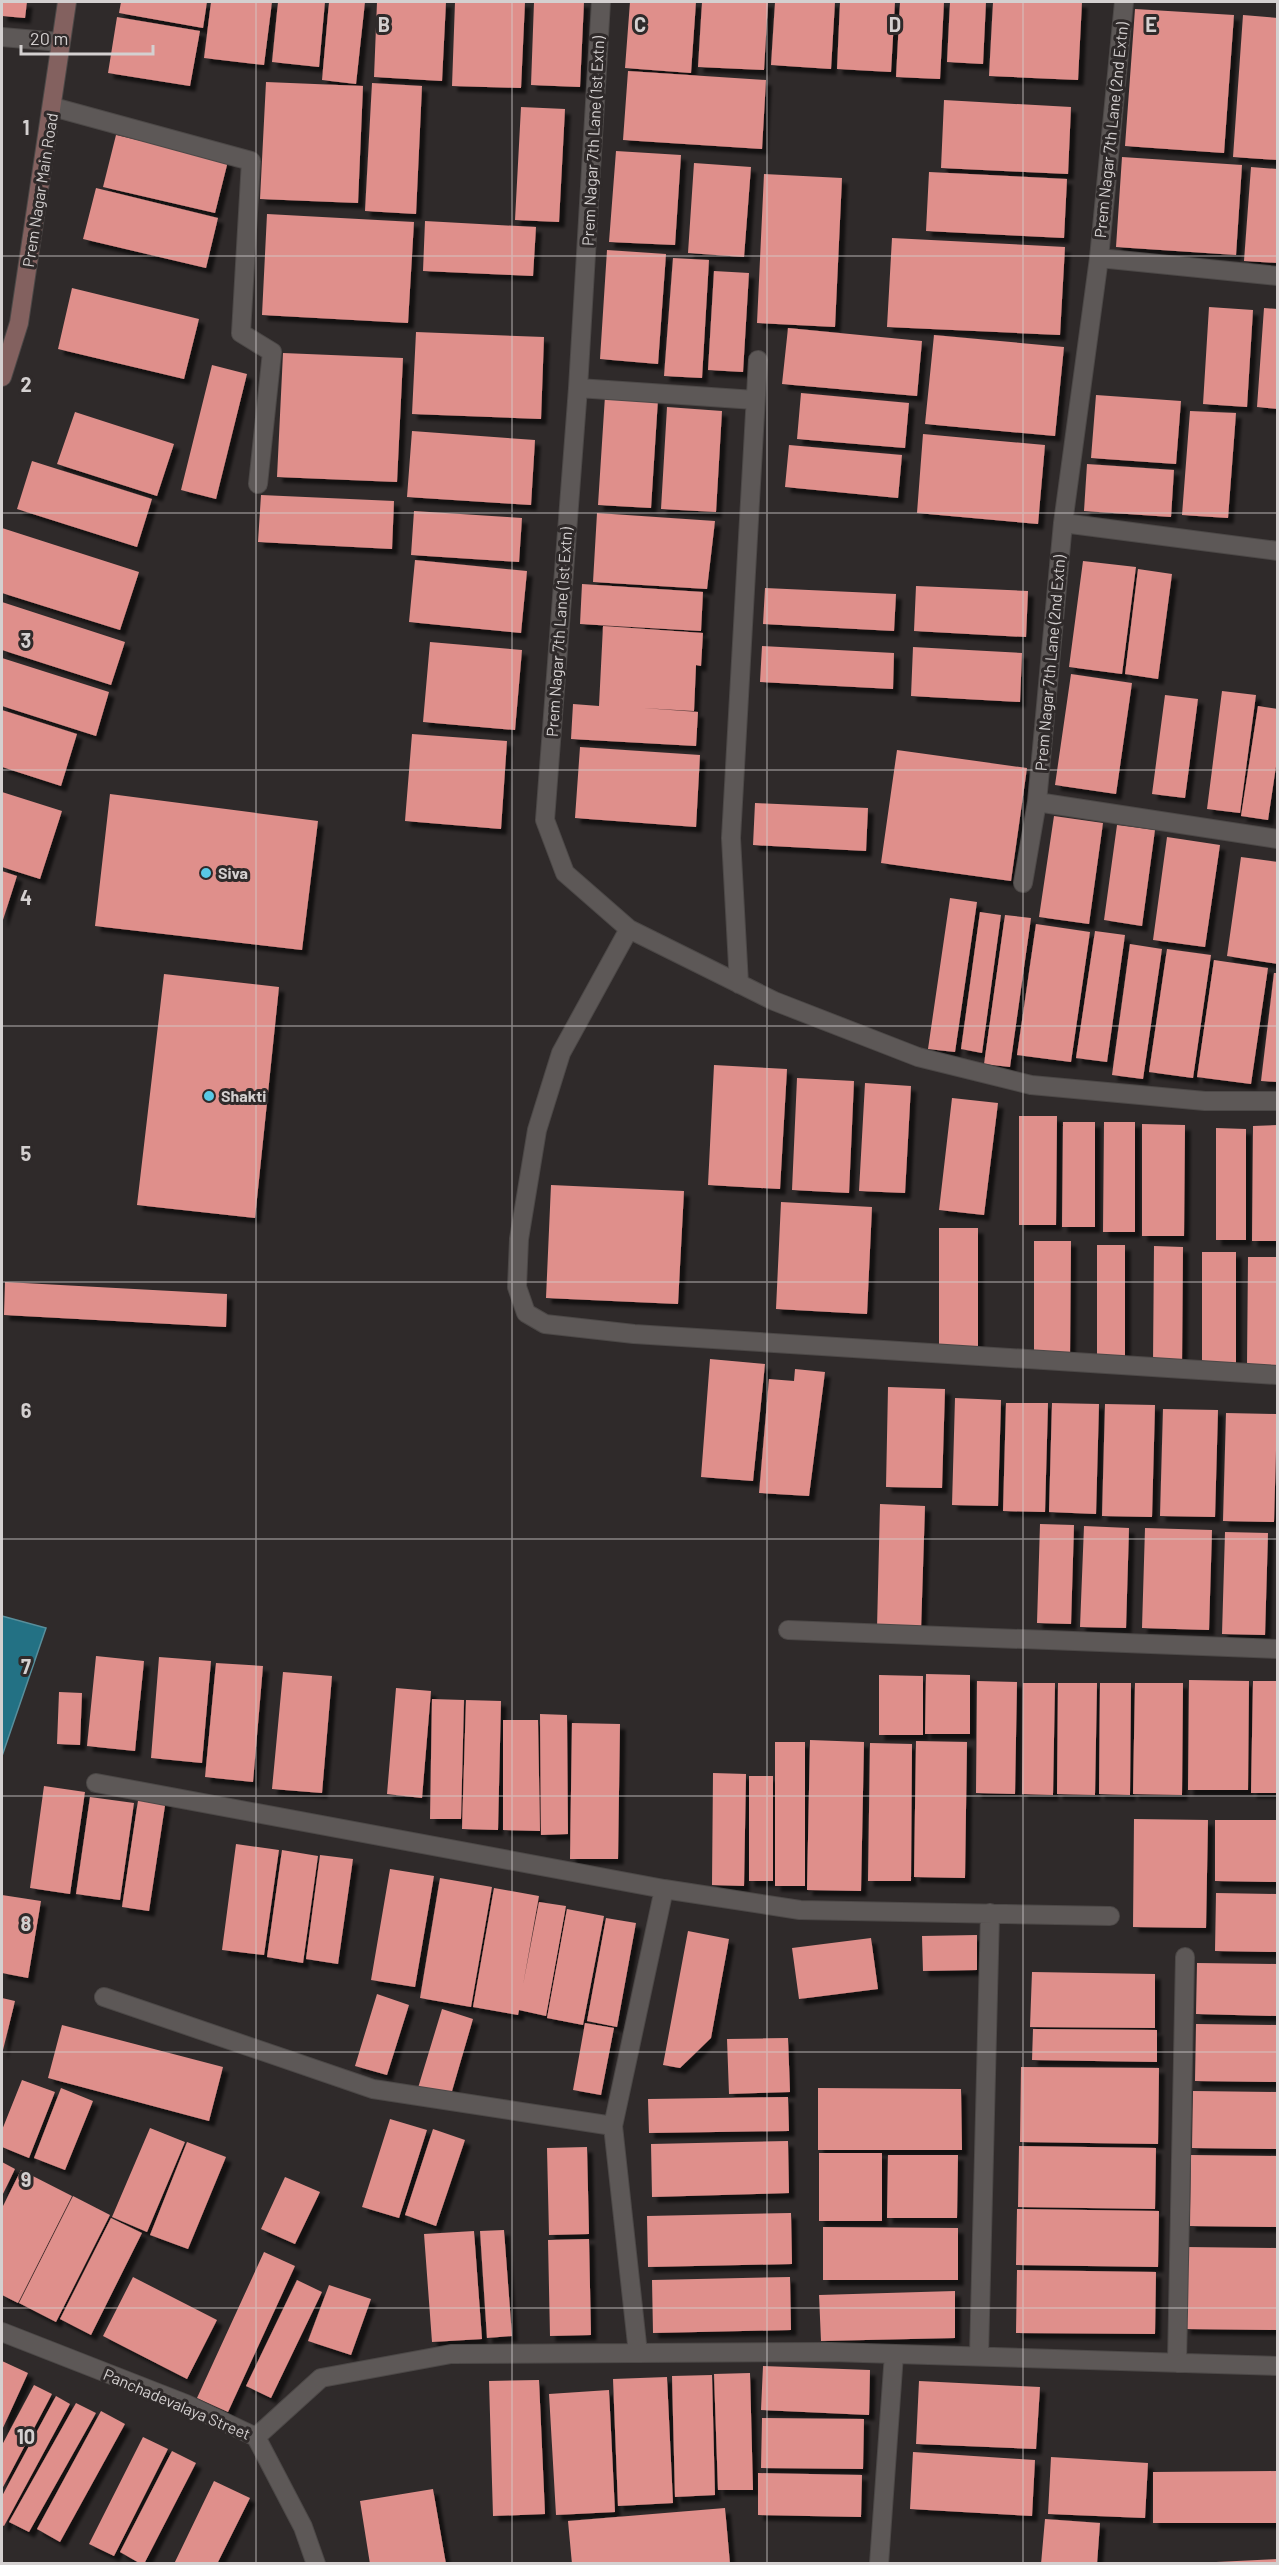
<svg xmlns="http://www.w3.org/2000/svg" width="1279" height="2565" font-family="Barlow,sans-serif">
  <defs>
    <filter id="shadow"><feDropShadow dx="5.5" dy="5.5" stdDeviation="1.5" flood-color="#0009"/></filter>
  </defs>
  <rect width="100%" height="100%" fill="#2f2a2a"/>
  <path fill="#237184" stroke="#588e9b" stroke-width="1.5" d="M2 1616 46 1628 2 1756Z"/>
  <path fill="#df8f8b" filter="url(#shadow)" d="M2 2H27L25 18 2 16Z
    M121 2H207L203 28 119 13Z
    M211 2H272L264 65 204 58Z
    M278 2H325L319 67 272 62Z
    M329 2H365L356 84 322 80Z
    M377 2H446L442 81 374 77Z
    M455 2H525L521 88 452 86Z
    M534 2H584L580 87 531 85Z
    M630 2H696L691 73 625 68Z
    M702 2H768L764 70 698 67Z
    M775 2H835L831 69 771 65Z
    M840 2H895L891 72 837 69Z
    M900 2H944L940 79 896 77Z
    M950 2H986L983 64 947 62Z
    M993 2H1082L1078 80 989 76Z
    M1135 9 1234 15 1224 153 1125 146Z
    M1243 15 1278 18V160L1233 157Z
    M117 17 200 31 190 86 108 73Z
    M628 71 766 80 762 149 623 140Z
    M266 82 363 86 358 203 260 199Z
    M372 83 422 86 416 214 365 211Z
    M944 100 1071 107 1068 174 941 168Z
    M521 107 565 109 559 222 515 220Z
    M116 135 228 161 215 213 103 187Z
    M616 151 681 155 675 245 609 242Z
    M1122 157 1242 165 1236 255 1116 247Z
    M694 163 751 167 744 257 688 253Z
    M1251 167 1278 169V263L1244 261Z
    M929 172 1067 179 1064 238 926 231Z
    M764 174 842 178 835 327 757 323Z
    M96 188 218 218 206 268 83 239Z
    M267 214 414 222 408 323 262 315Z
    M425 221 536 227 533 276 423 271Z
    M892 238 1065 247 1060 335 887 327Z
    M607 250 666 254 658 364 600 359Z
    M673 258 709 260 702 378 664 376Z
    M714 271 749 273 743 372 708 370Z
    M72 288 199 319 184 379 58 349Z
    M1209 307 1253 310 1247 407 1203 404Z
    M1264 308 1278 309V409L1257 407Z
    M788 328 922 341 917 396 782 384Z
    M416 332 544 337 541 419 412 414Z
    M934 335 1064 347 1055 436 925 424Z
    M283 353 403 358 397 482 277 477Z
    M212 365 247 374 216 499 181 490Z
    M801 393 909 403 905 448 797 439Z
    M1096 395 1181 401 1176 464 1091 458Z
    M605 396 658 399 651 508 598 505Z
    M667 407 722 411 716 512 661 509Z
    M1190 411 1236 413 1228 518 1182 515Z
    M75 412 174 444 157 496 57 464Z
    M412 431 535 440 531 505 407 497Z
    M923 434 1045 445 1038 524 917 513Z
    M789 445 902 455 898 498 785 487Z
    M32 461 152 499 137 547 17 509Z
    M1087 464 1174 470 1171 517 1084 511Z
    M261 495 394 501 392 549 258 542Z
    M414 511 522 518 519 562 411 555Z
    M597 513 715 521 707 589 593 582Z
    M2 528 139 572 120 630 2 593Z
    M415 560 527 571 521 633 409 622Z
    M1083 561 1136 567 1122 674 1069 667Z
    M1138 569 1172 574 1158 679 1125 674Z
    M582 584 703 592 701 631 580 624Z
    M916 586 1028 591 1026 637 914 631Z
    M765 588 896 594 894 631 763 624Z
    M2 602 125 642 111 685 2 650Z
    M603 626 703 633 701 666 696 665 694 711 643 708 698 712 696 746 571 739 573 704 599 706Z
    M430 642 522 650 515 730 423 722Z
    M762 646 894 653 893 689 760 682Z
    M913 647 1022 653 1020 702 911 696Z
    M2 658 109 692 96 736 2 706Z
    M1071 674 1132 683 1116 794 1055 785Z
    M1222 691 1256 695 1240 813 1207 809Z
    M1165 695 1198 699 1185 798 1152 794Z
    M1258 706 1278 709V753L1268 820 1241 816Z
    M2 710 77 734 61 786 2 767Z
    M412 734 507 741 501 829 405 821Z
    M580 747 700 755 696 827 575 818Z
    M897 750 1027 768 1011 881 881 863Z
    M2 792 62 811 40 879 2 867Z
    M110 794 318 821 302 950 95 926Z
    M755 803 868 808 866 851 753 845Z
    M1054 816 1103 823 1089 924 1039 917Z
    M1117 825 1155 830 1142 926 1104 920Z
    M1167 837 1220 845 1205 947 1153 940Z
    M1241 857 1278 862V964L1227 956Z
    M2 871 17 876 2 923Z
    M950 898 977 902 955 1052 928 1049Z
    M980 912 1001 915 982 1053 961 1049Z
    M1005 915 1031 918 1010 1067 984 1064Z
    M1036 924 1090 932 1071 1062 1017 1055Z
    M1095 931 1125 935 1107 1062 1076 1058Z
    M1130 944 1162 949 1143 1079 1112 1075Z
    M1167 949 1211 955 1193 1078 1149 1072Z
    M1214 960 1268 968 1251 1084 1197 1077Z
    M1274 973H1278V1082L1261 1081Z
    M164 974 279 987 255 1218 137 1205Z
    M714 1065 787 1069 780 1189 708 1185Z
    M797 1078 854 1081 849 1193 792 1190Z
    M865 1083 911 1086 905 1193 859 1191Z
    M952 1098 998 1103 984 1215 939 1210Z
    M1019 1116H1057L1056 1225H1019Z
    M1063 1122H1095V1227H1062Z
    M1104 1122H1135V1232H1103Z
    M1142 1124 1185 1125 1184 1236H1142Z
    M1278 1125V1241H1252L1253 1126Z
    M1216 1128 1246 1129V1240H1216Z
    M551 1185 684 1191 678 1304 546 1298Z
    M781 1202 872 1207 867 1314 776 1309Z
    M939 1228H978V1348L939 1347Z
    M1034 1241H1071L1070 1358H1034Z
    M1097 1245H1125V1361H1097Z
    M1154 1246 1183 1247 1182 1364H1153Z
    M1202 1252H1236V1366H1202Z
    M1248 1257H1278V1366H1247Z
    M5 1282 227 1294 226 1327 4 1315Z
    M710 1359 765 1364 753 1481 701 1477Z
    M795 1369 825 1372 809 1496 759 1493 769 1379 794 1381Z
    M888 1387 945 1389 942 1488 886 1487Z
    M955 1398 1001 1400 998 1506 952 1505Z
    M1006 1403H1048L1045 1512 1003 1511Z
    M1052 1403 1099 1404 1096 1514 1049 1512Z
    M1105 1404 1155 1405 1152 1517 1102 1516Z
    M1163 1409 1218 1410 1215 1517 1160 1516Z
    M1226 1413 1277 1414 1274 1522 1223 1521Z
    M880 1504 925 1506 921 1630 877 1629Z
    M1040 1524 1074 1525 1071 1624 1037 1623Z
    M1084 1526 1129 1528 1126 1628 1080 1627Z
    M1145 1528 1212 1530 1209 1630 1142 1628Z
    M1225 1532 1268 1533 1265 1635 1222 1634Z
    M96 1656 144 1661 135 1751 87 1746Z
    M159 1657 211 1661 202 1763 151 1758Z
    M216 1663 263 1666 253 1782 205 1777Z
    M283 1672 332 1676 322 1793 272 1789Z
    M926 1674 970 1675V1734H925Z
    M879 1675 923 1676V1735H879Z
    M1189 1680 1249 1681 1248 1790H1188Z
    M977 1681 1017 1682 1015 1794 976 1793Z
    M1253 1681H1278V1793H1251Z
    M1023 1683H1055L1053 1795 1022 1794Z
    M1058 1683H1097L1095 1795 1057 1794Z
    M1100 1683H1131L1130 1795 1099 1794Z
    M1135 1683H1183L1182 1795 1133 1794Z
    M396 1688 431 1691 422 1798 387 1794Z
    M59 1692 82 1693 80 1745 57 1744Z
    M432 1699 464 1700 461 1819H430Z
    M466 1700 501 1701 498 1830 462 1829Z
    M540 1714 567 1715 568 1834 541 1835Z
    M503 1720H538L540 1831 503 1830Z
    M572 1723 620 1724 618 1859H570Z
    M810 1740 864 1742 861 1891 807 1890Z
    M916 1741 967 1742 965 1878 914 1877Z
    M775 1742H805V1886H775Z
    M870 1743 912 1744 911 1881H868Z
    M713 1773 746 1774 744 1886 712 1885Z
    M749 1776H773V1881H749Z
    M44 1786 85 1792 70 1894 30 1888Z
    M139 1794 166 1799 149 1911 122 1907Z
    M90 1797 134 1803 120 1900 76 1894Z
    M1134 1819 1208 1820 1206 1928 1133 1927Z
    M1215 1820H1278V1882L1215 1881Z
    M236 1844 279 1850 264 1955 222 1950Z
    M282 1850 318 1856 303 1963 267 1957Z
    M320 1855 353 1859 338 1964 306 1959Z
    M390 1869 434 1876 415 1987 371 1980Z
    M440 1878 492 1887 471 2007 420 1998Z
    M494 1888 539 1896 523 1985 539 1902 566 1906 546 2016 519 2010 518 2015 473 2007Z
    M1216 1893 1278 1894V1952L1215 1951Z
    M2 1895 41 1901 28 1978 2 1973Z
    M567 1909 604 1916 583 2025 547 2018Z
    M606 1918 636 1923 617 2027 587 2021Z
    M688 1931 729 1939 711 2038 680 2068 663 2065Z
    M977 1935V1970L923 1971 922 1936Z
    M871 1938 878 1989 799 1999 792 1948Z
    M1197 1963 1278 1964V2016L1196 2014Z
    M1032 1972 1155 1974V2028L1030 2027Z
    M377 1994 409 2005 387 2075 355 2066Z
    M2 1998 15 2001 2 2054Z
    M442 2009 473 2019 450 2098 418 2088Z
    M585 2023 614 2028 601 2095 573 2090Z
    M1196 2024 1278 2025V2082L1195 2081Z
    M62 2025 223 2067 209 2121 48 2078Z
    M1033 2029 1157 2030V2062L1032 2060Z
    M788 2038 790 2092 729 2094 727 2039Z
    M1021 2067 1159 2068 1158 2144 1020 2142Z
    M22 2080 55 2092 29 2158 2 2147V2130Z
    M61 2088 93 2101 65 2170 34 2158Z
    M818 2088 961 2089 962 2150H818Z
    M1193 2091 1278 2092V2149L1192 2148Z
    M788 2097 789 2131 649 2133 648 2099Z
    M390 2119 427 2130 399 2218 362 2207Z
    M150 2128 185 2142 147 2232 112 2217Z
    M433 2129 465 2140 436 2226 405 2215Z
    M788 2141 789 2193 652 2197 651 2144Z
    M187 2142 226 2157 188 2249 150 2235Z
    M1019 2146 1156 2148 1155 2209 1018 2207Z
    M587 2147 589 2234 549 2235 547 2148Z
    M819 2153H882V2221H819Z
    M888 2155H958L957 2218H887Z
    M1191 2155 1278 2156V2227L1190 2226Z
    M2 2162 15 2169 2 2196Z
    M21 2170 72 2196 18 2303 2 2295V2208Z
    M285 2177 320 2192 295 2244 261 2229Z
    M73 2196 110 2215 56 2322 19 2303Z
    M1017 2209 1159 2211 1158 2267 1016 2265Z
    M791 2213 792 2264 648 2267 647 2216Z
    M111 2218 142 2233 91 2335 60 2319Z
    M823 2227 958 2228V2280H823Z
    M504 2230 512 2336 487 2338 480 2231Z
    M474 2231 482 2339 432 2342 424 2234Z
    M589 2239 591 2335 550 2336 548 2240Z
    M1186 2247 1278 2248V2330L1185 2329Z
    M264 2252 295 2266 228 2412 197 2398Z
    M1017 2270 1156 2272 1155 2334 1016 2333Z
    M133 2277 217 2320 187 2379 103 2336Z
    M790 2277 791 2330 653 2333 652 2280Z
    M297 2280 322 2292 271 2398 246 2386Z
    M329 2285 371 2299 351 2355 308 2341Z
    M955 2291V2338L821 2341 819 2295Z
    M2 2361 28 2373 2 2430Z
    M763 2366 870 2370 869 2415 761 2410Z
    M750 2373 753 2490H718L714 2374Z
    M712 2375 715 2495 675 2497 672 2376Z
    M667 2377 673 2503 618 2506 613 2379Z
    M539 2380 545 2514 493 2516 489 2381Z
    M919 2381 1040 2387 1036 2449 916 2444Z
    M34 2385 52 2394 2 2489V2445Z
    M609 2390 615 2512 556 2515 549 2394Z
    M56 2396 70 2404 4 2526 2 2525V2496Z
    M76 2403 96 2413 29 2532 9 2522Z
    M101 2411 125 2424 60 2542 37 2529Z
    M762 2418 864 2419 863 2469 761 2468Z
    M143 2437 168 2449 114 2556 89 2544Z
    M172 2451 196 2463 144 2564H141L120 2552Z
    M913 2452 1035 2460 1032 2516 910 2509Z
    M1051 2457 1148 2463 1145 2518 1048 2514Z
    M1278 2471V2523H1153V2472Z
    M758 2473 862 2475 861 2517 758 2515Z
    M214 2481 250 2498 217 2564H174Z
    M433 2489 446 2564H370L360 2501Z
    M725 2508 730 2564H572L568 2521Z
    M1045 2519 1100 2523 1097 2564H1041Z
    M1278 2559V2564H1216V2562Z"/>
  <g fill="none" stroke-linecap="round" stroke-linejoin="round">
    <g stroke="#4c4847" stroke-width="20">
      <path id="street" d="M601 2 578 388 545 820 565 873 629 929 774 1001 918 1057 1031 1085 1205 1101H1278
        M2 37 60 42
        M53 107 251 161 241 333 272 352 258 484
        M1099 258 1278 276
        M578 388 755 400
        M1063 523 1278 551
        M1037 802 1278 839
        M1023 883 1037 802 1063 523 1099 258 1124 2
        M629 929 561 1053 537 1130 519 1239 517 1287 526 1313 545 1324 634 1334 1278 1375
        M739 984 731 838 758 360
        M788 1630 1278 1649
        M96 1783 664 1889 800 1910 1110 1916
        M104 1997 373 2089 613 2126 638 2353
        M613 2126 664 1889
        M2 2332 186 2404 256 2437 303 2527 316 2564
        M979 2356 990 1913
        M1177 2363 1185 1957
        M256 2437 321 2378 451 2354 831 2352 1278 2366
        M879 2564 894 2354"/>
    </g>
    <g stroke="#4c4847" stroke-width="20">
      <path id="secondary" d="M2 377 19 323 67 2"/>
    </g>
    <use href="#street" stroke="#5d5857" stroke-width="18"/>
    <use href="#secondary" stroke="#83615f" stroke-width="18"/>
  </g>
  <path fill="none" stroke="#d4d0d0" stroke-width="1.5" stroke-opacity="0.55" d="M256 2V2564M512 2V2564M767 2V2564M1023 2V2564M2 256H1278M2 513H1278M2 770H1278M2 1026H1278M2 1282H1278M2 1539H1278M2 1796H1278M2 2052H1278M2 2308H1278"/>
  <g fill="#59c8e5" stroke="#2f2a2a" stroke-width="2">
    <circle cx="206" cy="873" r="6"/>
    <circle cx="209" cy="1096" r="6"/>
  </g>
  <g text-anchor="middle" stroke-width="6" stroke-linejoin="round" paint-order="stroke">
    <g font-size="16" fill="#d4d0d0" stroke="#2f2a2a">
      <text transform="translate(1111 130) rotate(-84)" y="6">Prem Nagar 7th Lane (2nd Extn)</text>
      <text transform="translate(593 141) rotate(-87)" y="6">Prem Nagar 7th Lane (1st Extn)</text>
      <text transform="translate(40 190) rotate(-81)" y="6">Prem Nagar Main Road</text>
      <text transform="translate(559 632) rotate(-86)" y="6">Prem Nagar 7th Lane (1st Extn)</text>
      <text transform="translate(1050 663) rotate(-85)" y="6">Prem Nagar 7th Lane (2nd Extn)</text>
      <text transform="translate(177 2404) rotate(23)" y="6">Panchadevalaya Street</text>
    </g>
    <g font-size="16" font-weight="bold" fill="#d4d0d0" stroke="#2f2a2a" text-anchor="start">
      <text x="218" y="879">Siva</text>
      <text x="221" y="1102">Shakti</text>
    </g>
  </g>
  <g font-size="20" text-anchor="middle" font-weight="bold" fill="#d4d0d0" stroke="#2f2a2a" stroke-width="6" stroke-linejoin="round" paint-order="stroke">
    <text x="384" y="32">B</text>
    <text x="640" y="32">C</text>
    <text x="895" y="32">D</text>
    <text x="1151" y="32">E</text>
    <text x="26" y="135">1</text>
    <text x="26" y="392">2</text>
    <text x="26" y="648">3</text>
    <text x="26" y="905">4</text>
    <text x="26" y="1161">5</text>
    <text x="26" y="1418">6</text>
    <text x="26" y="1674">7</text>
    <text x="26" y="1931">8</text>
    <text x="26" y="2187">9</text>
    <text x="26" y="2444">10</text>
  </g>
  <rect width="1279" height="2565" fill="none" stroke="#d4d0d0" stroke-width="6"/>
  <path d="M21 45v9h132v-9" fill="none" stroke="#d4d0d0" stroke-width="3"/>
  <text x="30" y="45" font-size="18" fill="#d4d0d0" stroke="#2f2a2a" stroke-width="4.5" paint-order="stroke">20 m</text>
</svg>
